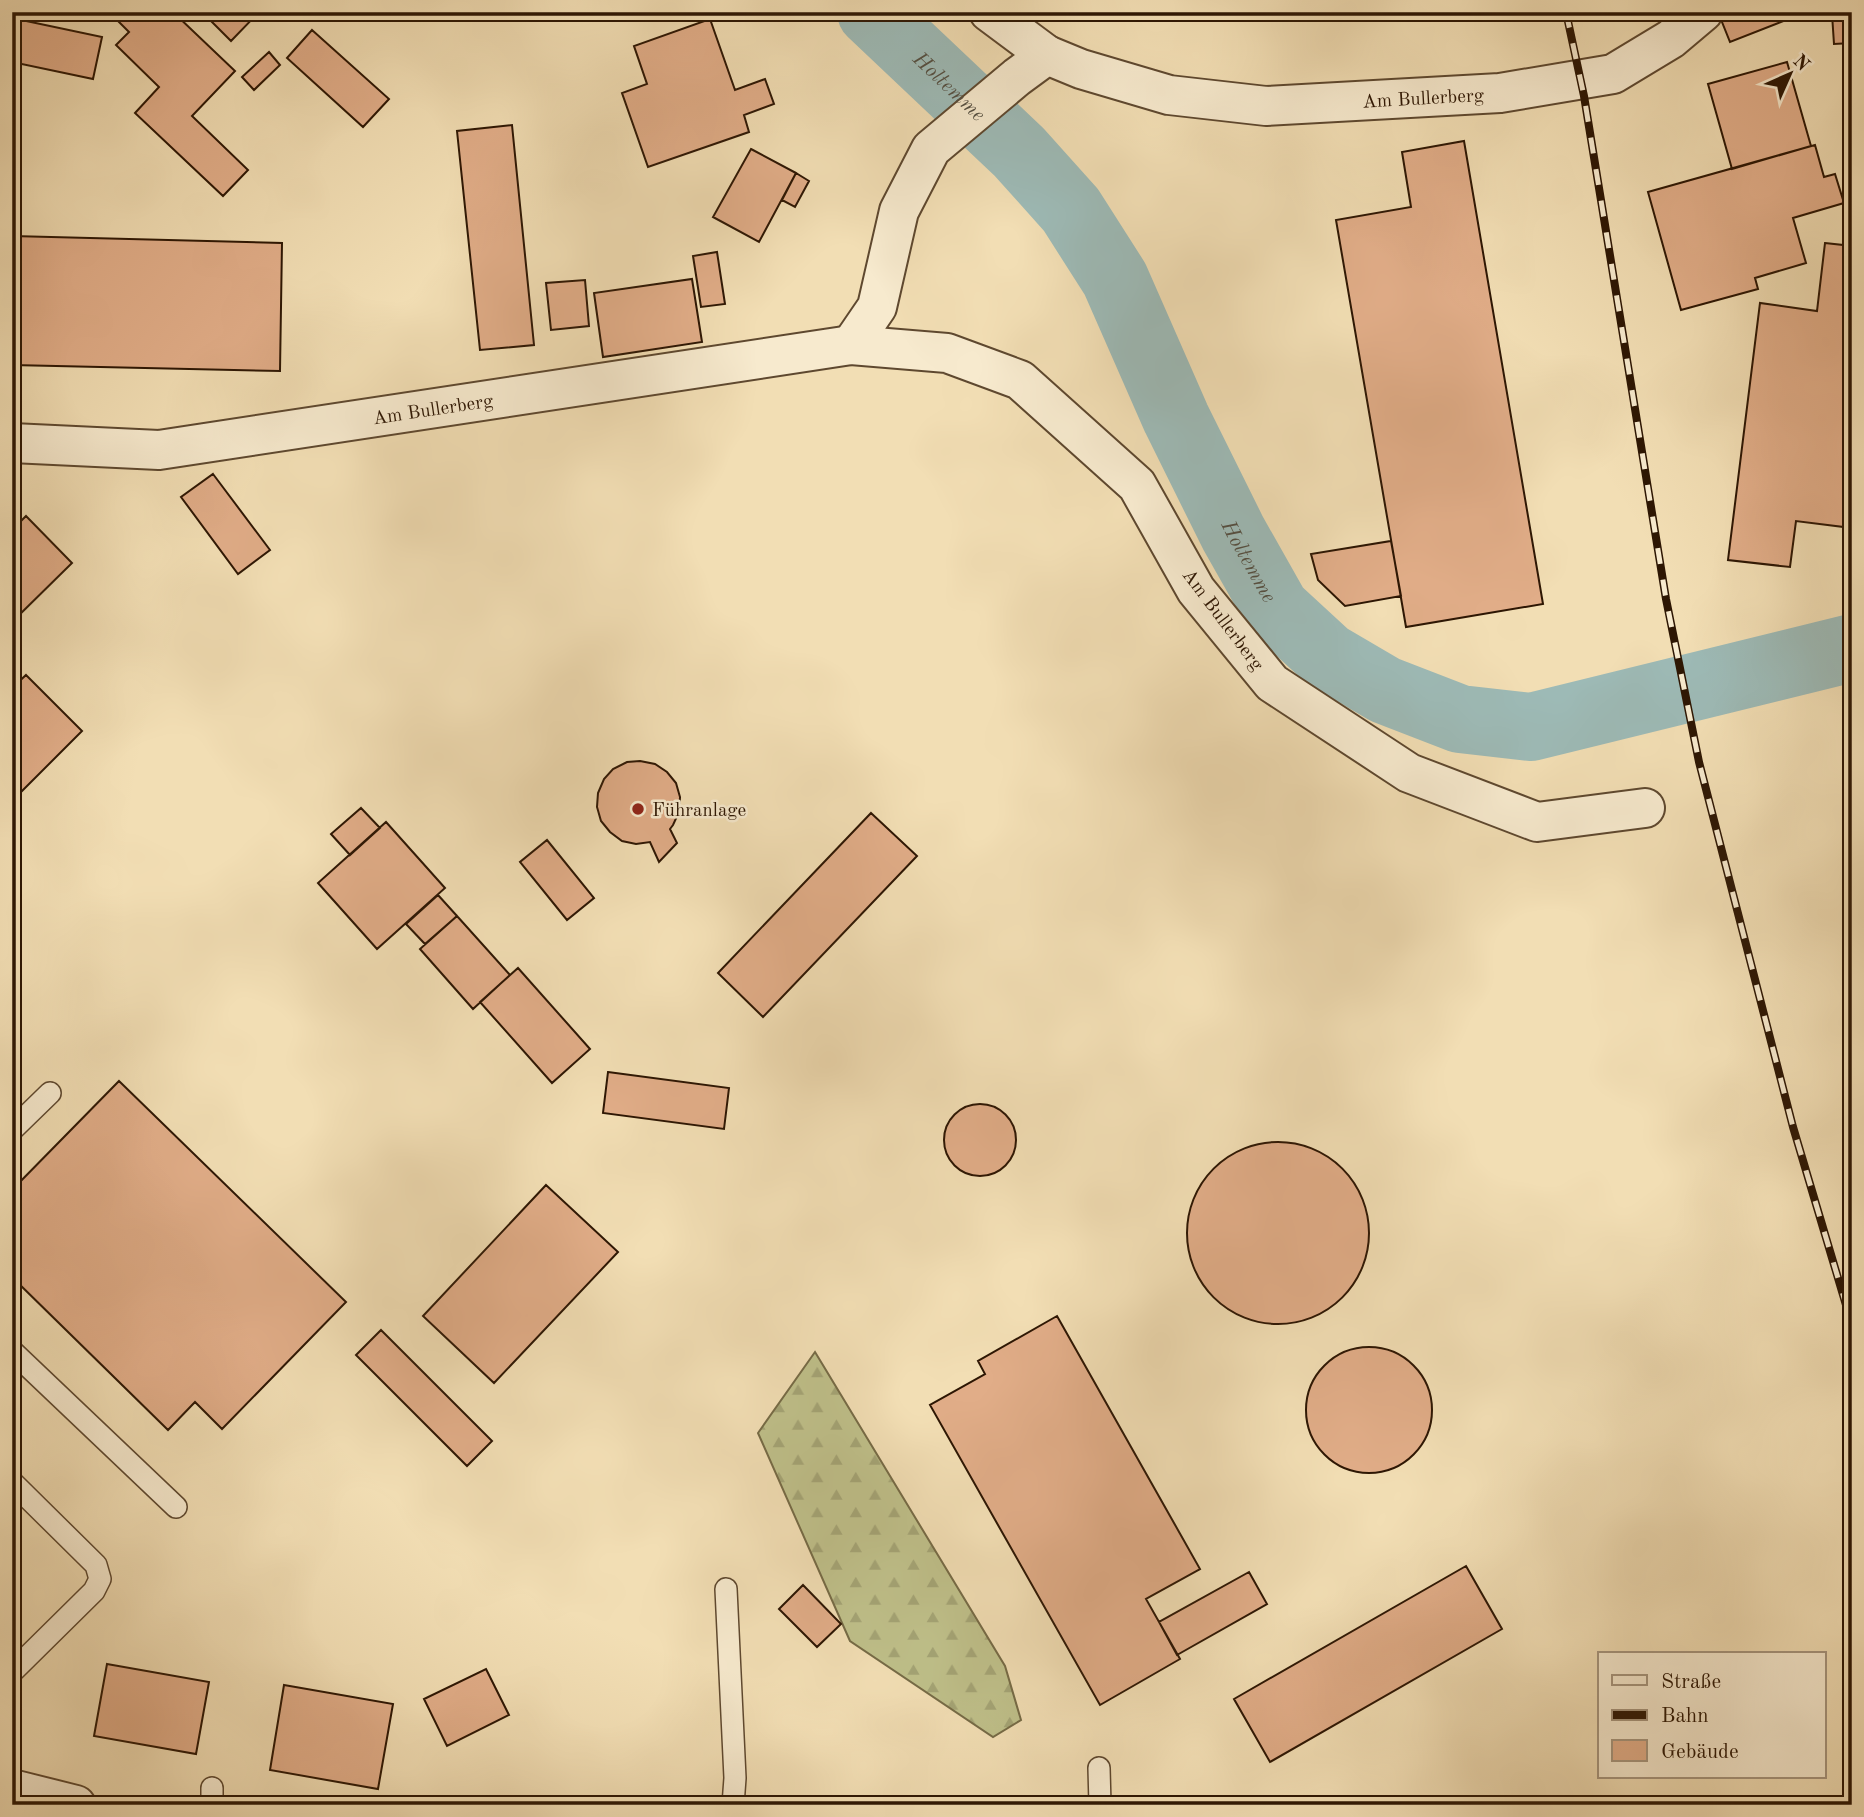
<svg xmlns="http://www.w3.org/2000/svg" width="1864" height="1817" font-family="'Old Standard TT',serif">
  <defs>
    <pattern id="forest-firs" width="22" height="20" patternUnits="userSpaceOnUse" patternTransform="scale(1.75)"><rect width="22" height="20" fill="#bfc08a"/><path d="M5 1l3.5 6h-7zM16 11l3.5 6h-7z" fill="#a4a475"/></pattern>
  </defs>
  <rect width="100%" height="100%" fill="#f2deb4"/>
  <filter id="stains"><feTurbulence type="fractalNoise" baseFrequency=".00286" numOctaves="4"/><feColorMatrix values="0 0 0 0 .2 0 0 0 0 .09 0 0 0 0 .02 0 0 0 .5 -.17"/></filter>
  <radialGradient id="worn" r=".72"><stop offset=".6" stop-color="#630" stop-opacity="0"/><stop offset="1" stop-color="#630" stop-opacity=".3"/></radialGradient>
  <path fill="url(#forest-firs)" stroke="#766b46" stroke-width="2" d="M815 1352 1005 1666 1021 1720 993 1737 850 1641 758 1433Z"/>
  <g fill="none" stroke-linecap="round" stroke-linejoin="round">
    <path stroke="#9dbab6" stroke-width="68" id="s1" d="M871 12 1019 152 1071 210 1115 279 1176 418 1233 533 1276 609 1327 656 1385 690 1460 719 1531 727 1852 648"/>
  </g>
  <path fill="#e1ad88" stroke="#2d1603" stroke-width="2" d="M109 12H173L235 71 192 116 248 170 223 196 135 113 159 87 116 45 129 32Z
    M202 12H259L231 41Z
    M1718 12H1796V16L1730 42Z
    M1796 12H1852V43L1834 44 1832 14 1796 16Z
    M12 18 102 37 93 79 12 62Z
    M710 19 735 90 765 79 774 104 744 115 749 132 648 167 622 93 647 84 634 46Z
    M312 30 389 99 363 127 287 58Z
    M269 52 280 65 254 90 242 77Z
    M1787 62 1811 146 1732 169 1708 84Z
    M512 125 534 345 480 350 457 131Z
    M1464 141 1543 604 1406 627 1336 220 1411 207 1402 152Z
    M1815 145 1824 177 1835 174 1844 203 1793 218 1806 263 1755 278 1758 289 1681 310 1648 192Z
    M751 149 796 173 759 242 713 217Z
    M796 173 809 181 795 207 782 200Z
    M12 236 282 243 280 371 12 365Z
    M1825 243 1852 246V528L1796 521 1790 567 1728 560 1760 303 1817 311Z
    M717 252 725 304 701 307 693 256Z
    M692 279 702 342 603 357 594 293Z
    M585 280 589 326 551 330 546 283Z
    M213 474 270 550 238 574 181 497Z
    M26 516 72 563 12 622V530Z
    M1391 541 1401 596 1345 606 1318 580 1311 554Z
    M26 675 82 731 12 801V688Z
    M640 761 655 764 667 772 676 783 680 797 679 812 673 825 670 829 677 843 659 862 650 842 636 844 622 841 610 832 601 821 597 807 598 793 604 779 613 769 627 762Z
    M361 808 380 828 350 855 331 834Z
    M871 813 917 856 763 1017 718 973Z
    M386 822 445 888 377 949 318 883Z
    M547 840 594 898 567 920 520 862Z
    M438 895 457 916 425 944 406 924Z
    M457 916 510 975 473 1009 420 949Z
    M518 968 590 1049 552 1083 480 1002Z
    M608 1072 729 1088 724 1129 603 1113Z
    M119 1081 346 1302 222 1429 195 1402 168 1430 12 1277V1190Z
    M944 1140a36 36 0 1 1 72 0a36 36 0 1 1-72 0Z
    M1187 1233a91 91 0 1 1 182 0a91 91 0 1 1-182 0Z
    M546 1185 618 1252 494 1383 423 1316Z
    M1057 1316 1200 1569 1146 1599 1180 1659 1100 1705 930 1405 985 1374 978 1361Z
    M381 1330 492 1441 467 1466 356 1355Z
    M1306 1410a63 63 0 1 1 126 0a63 63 0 1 1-126 0Z
    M1466 1566 1502 1629 1270 1762 1234 1699Z
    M1249 1572 1267 1604 1177 1655 1159 1622Z
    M803 1585 841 1624 817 1647 779 1609Z
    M107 1664 209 1682 196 1754 94 1736Z
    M486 1669 509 1715 447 1746 424 1699Z
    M284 1685 393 1704 378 1789 270 1770Z"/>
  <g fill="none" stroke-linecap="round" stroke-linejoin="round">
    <g stroke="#5e482f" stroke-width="24">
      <path id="service" d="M12 1130 50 1093
        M12 1351 176 1507
        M12 1482 96 1565 100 1579 94 1591 12 1672
        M726 1589 735 1778 733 1805
        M1099 1768 1100 1805
        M212 1788V1805"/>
    </g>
    <g stroke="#5e482f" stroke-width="42">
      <g id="minor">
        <path d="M989 12 1047 55"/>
        <path id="s2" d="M12 443 159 450 851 345"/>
        <path id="s3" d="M1645 808 1537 822 1409 773 1272 683 1196 590 1137 485 1020 380 947 353 851 345 877 307 899 211 931 149 1017 77 1047 55 1081 69 1169 95 1266 106 1500 93 1613 74 1671 39 1703 12"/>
      </g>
    </g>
    <g stroke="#5e482f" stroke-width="42">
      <path id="tertiary" d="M12 1789 76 1805"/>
    </g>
    <use href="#service" stroke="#f7eace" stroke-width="21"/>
    <use href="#minor" stroke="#f7eace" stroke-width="38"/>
    <use href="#tertiary" stroke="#f7eace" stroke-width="38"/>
    <g stroke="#2d1603" stroke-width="8">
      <path id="rail" d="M1566 12 1584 96 1666 599 1699 762 1793 1127 1852 1325"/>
    </g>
    <use href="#rail" stroke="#f7eace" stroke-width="5" stroke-dasharray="16" stroke-linecap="butt"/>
  </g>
  <circle fill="#8f2418" stroke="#f7eace" stroke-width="2.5" cx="638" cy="809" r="7"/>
  <g text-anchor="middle" stroke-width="5" stroke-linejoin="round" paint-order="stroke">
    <g font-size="19" fill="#2d1603" stroke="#f7eace">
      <text dy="7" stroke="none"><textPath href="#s3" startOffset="1729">Am Bullerberg</textPath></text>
      <text dy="7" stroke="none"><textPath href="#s2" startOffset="424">Am Bullerberg</textPath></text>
      <text transform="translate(1224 619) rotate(53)" y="7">Am Bullerberg</text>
    </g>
    <g font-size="19" fill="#2d1603" stroke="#f7eace" text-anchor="start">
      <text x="652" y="816">Führanlage</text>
    </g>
    <g font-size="21" font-style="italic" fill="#544f42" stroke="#f7eace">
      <text dy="7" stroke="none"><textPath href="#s1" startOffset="108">Holtemme</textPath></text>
      <text dy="7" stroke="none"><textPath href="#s1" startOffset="676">Holtemme</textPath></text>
    </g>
  </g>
  <rect width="1864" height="1817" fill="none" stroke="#f2deb4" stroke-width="42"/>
  <rect x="14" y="14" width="1836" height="1789" fill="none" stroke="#2d1603" stroke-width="3.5"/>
  <rect x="21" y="21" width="1822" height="1775" fill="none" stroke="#2d1603" stroke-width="2"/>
  <rect x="1598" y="1652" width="228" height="126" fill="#f7eace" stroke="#a6957d" stroke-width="2"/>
  <rect x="1612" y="1675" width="35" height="10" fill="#f7eace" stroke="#a6957d" stroke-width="2"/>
  <text x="1661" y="1688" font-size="21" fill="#2d1603">Straße</text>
  <rect x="1612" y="1710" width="35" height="10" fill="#2d1603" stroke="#a6957d" stroke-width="2"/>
  <text x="1661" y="1722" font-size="21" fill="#2d1603">Bahn</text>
  <rect x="1612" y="1740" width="35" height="21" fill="#e1ad88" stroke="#a6957d" stroke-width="2"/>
  <text x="1661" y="1758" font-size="21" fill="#2d1603">Gebäude</text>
  <g transform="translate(1790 74) rotate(45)" stroke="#f7eace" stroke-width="5" paint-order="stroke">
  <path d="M0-5L12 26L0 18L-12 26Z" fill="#2d1603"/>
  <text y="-10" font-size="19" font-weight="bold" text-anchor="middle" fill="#2d1603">N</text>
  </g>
  <rect width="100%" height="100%" filter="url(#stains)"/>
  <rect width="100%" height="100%" fill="url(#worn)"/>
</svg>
